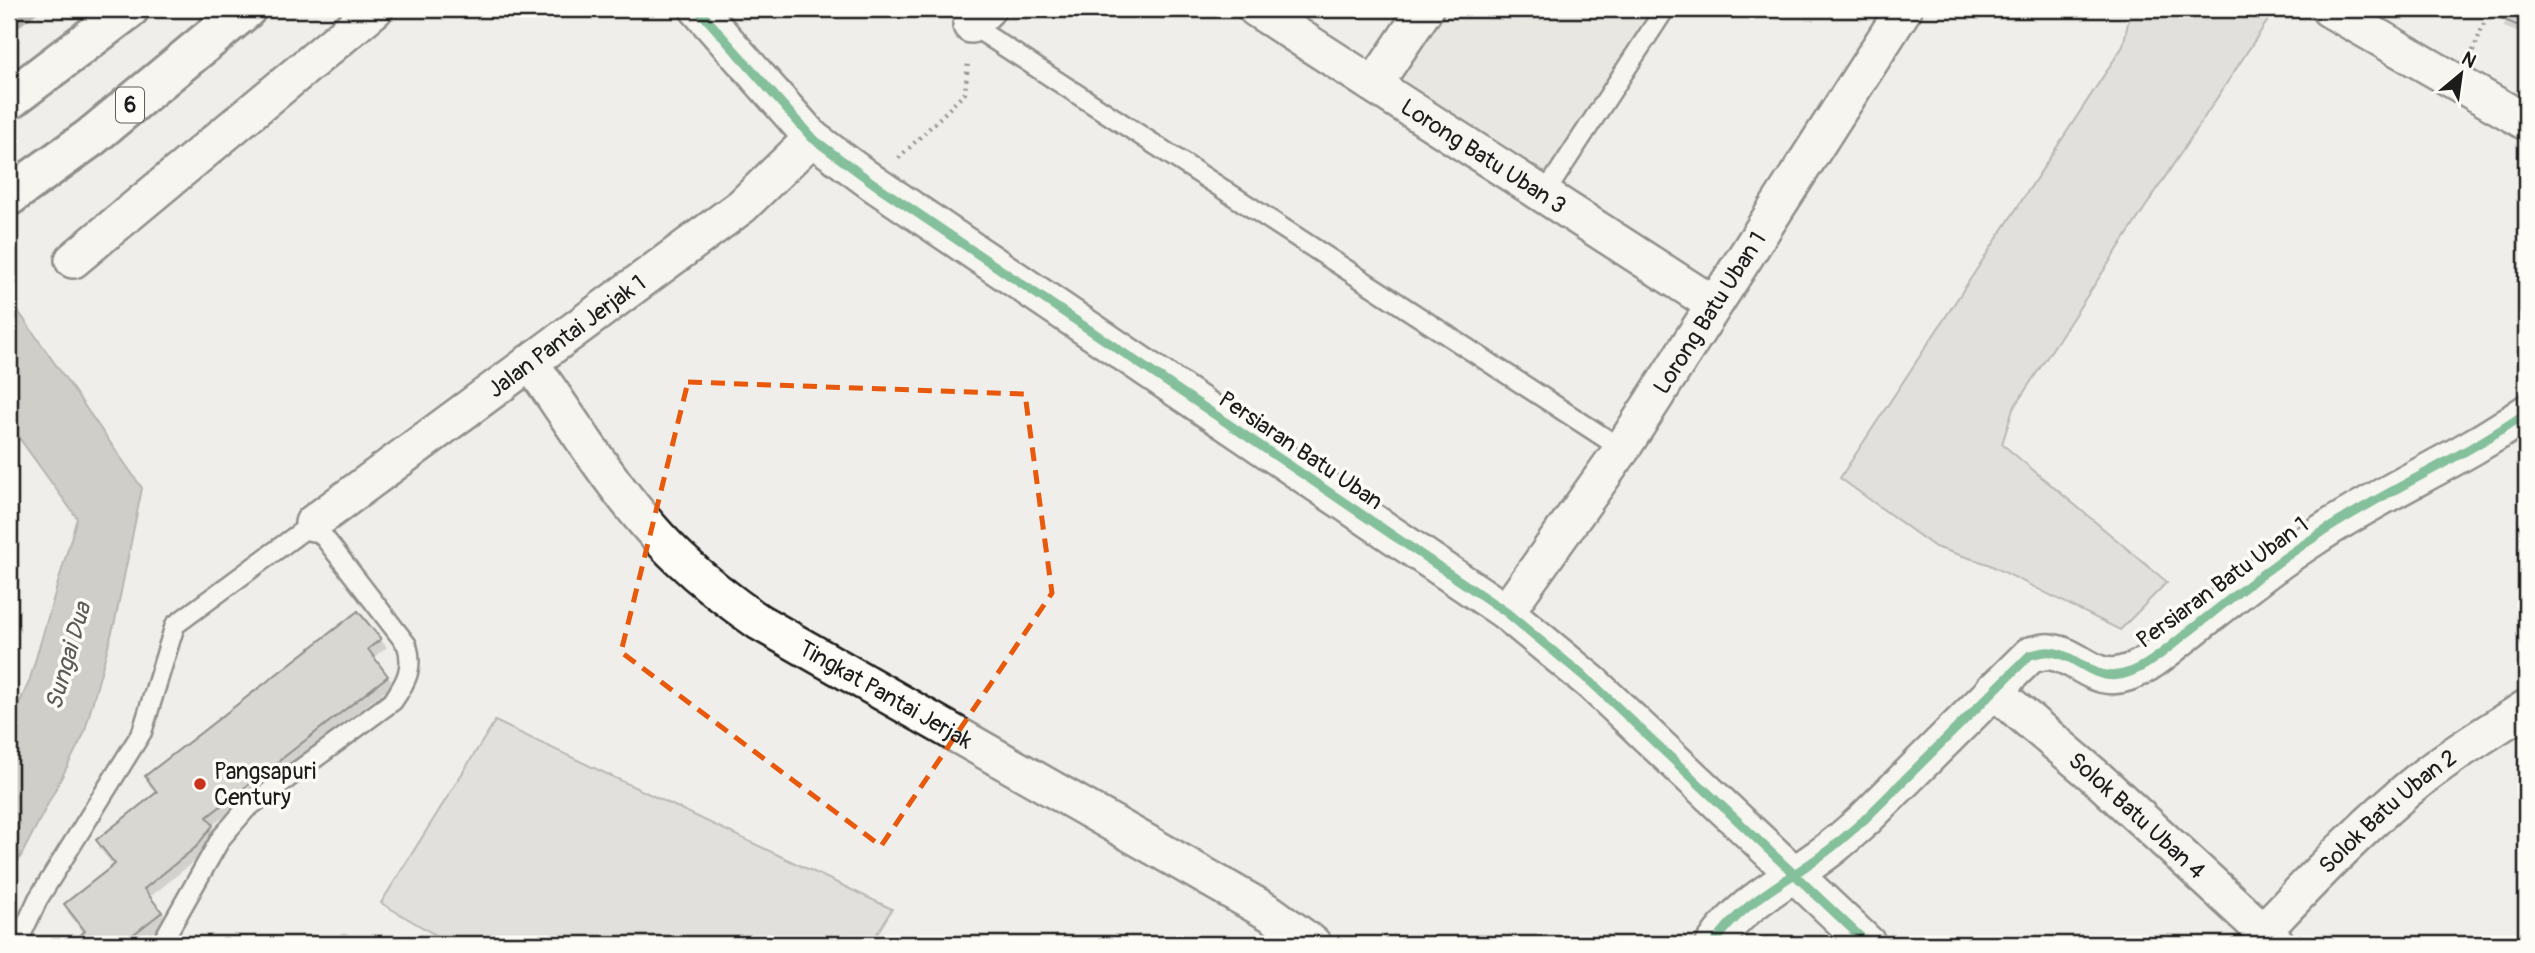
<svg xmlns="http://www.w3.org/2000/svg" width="2535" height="953" font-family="Pangolin,sans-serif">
  <defs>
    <filter id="shadow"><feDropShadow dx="4.5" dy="8" stdDeviation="0" flood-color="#0004"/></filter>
  </defs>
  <rect width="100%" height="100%" fill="#f0eeea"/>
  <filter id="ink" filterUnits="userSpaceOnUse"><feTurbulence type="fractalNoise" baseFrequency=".0143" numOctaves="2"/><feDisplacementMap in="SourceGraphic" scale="14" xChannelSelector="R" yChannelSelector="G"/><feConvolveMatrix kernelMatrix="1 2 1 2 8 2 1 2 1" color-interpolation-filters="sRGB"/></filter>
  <g filter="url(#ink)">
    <path fill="#e0deda" d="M1425 9H1665L1544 195 1374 85Z"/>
    <path fill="#d0cfcc" stroke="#767674" stroke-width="2" d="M2131 9H2255L2270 17 2013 409 2002 444 2167 582 2120 630 1988 564 1935 547 1840 478 2123 46Z
      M495 721 892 909 871 944H451L381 903Z"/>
    <path fill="#a8a7a3" stroke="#706f6d" stroke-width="2" d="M9 298 142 488 115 621 84 734 9 879V726L29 682 77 518 9 424Z"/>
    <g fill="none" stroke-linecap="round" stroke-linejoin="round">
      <path stroke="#706f6d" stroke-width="10" d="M9 28 34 9"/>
    </g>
    <path fill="#bbbab6" stroke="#1c1c1c" stroke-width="2" filter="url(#shadow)" d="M2504 9H2526V29L2500 18Z
      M358 611 381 639 368 649 388 676 207 817 213 825 196 847 144 889 162 912 121 944H68L85 931 64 904 115 864 96 840 157 792 145 776Z"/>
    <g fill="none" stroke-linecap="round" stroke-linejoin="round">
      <g stroke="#1c1c1c" stroke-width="23">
        <path id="service" d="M971 25 1622 449
          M1544 195 1665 9
          M17 944 38 899 142 732 175 625 313 523 407 645C414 668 406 682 393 701L246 809 221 838 161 944"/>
      </g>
      <g stroke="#1c1c1c" stroke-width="40">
        <g id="minor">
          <path d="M698 9 812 138 873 183 1506 612 1592 683 1868 944"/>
          <path id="s1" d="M1256 9 1713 304"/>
          <path d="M2329 9 2526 122"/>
          <path d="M971 25 987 9"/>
          <path d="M1374 85 1425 9"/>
          <path d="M73 260 375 9"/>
          <path id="s2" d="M530 362C575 426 623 505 679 558 704 582 730 602 759 622L1270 913 1313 944"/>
          <path id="s3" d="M313 523 742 206 812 138"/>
          <path id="s4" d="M1506 612 1622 449 1904 9"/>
          <path id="s5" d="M1993 690 2096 777 2277 944"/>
          <path id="s6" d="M2263 931C2314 878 2365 823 2423 777 2456 751 2491 731 2526 708"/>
          <path d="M1714 944C1743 899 1795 878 1835 845 1845 837 1855 828 1864 820L2030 655C2036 654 2044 651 2051 652 2081 656 2094 686 2130 672 2150 665 2170 646 2187 633 2229 600 2270 566 2315 537 2383 491 2460 460 2526 413"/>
        </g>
      </g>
      <g stroke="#1c1c1c" stroke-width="44">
        <path id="trunk" d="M9 100 129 9
          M9 196 90 138 246 9"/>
      </g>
      <path stroke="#1c1c1c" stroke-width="4.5" stroke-dasharray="2 5" stroke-linecap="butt" d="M2473 51 2490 9
        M899 158 965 93 968 61"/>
      <use href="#service" stroke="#fdfcf7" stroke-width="18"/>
      <use href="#minor" stroke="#fdfcf7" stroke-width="35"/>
      <use href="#trunk" stroke="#fdfcf7" stroke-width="38"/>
      <g stroke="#fdfcf7" stroke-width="13">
        <path id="cycleway" d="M698 9 812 138 873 183 1506 612 1592 683 1868 944
          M1714 944C1743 899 1795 878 1835 845 1845 837 1855 828 1864 820L2030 655C2036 654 2044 651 2051 652 2081 656 2094 686 2130 672 2150 665 2170 646 2187 633 2229 600 2270 566 2315 537 2383 491 2460 460 2526 413"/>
      </g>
      <use href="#cycleway" stroke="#00873e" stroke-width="9"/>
    </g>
  </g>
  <path d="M0 0H2535V953H0ZM688 382 1025 394 1052 593 881 846 621 652Z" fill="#f0eeea" fill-opacity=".55" fill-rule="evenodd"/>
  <path fill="none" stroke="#e8590c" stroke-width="5" stroke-dasharray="14 9" stroke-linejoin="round" d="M688 382 1025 394 1052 593 881 846 621 652Z"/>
  <circle fill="#c8321e" stroke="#fdfcf7" stroke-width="2.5" cx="200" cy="784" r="7"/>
  <g text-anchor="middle" stroke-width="7" stroke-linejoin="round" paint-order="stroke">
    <rect fill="#fdfcf7" stroke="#605f5e" stroke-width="2" x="116" y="87.5" width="28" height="35" rx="5"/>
    <g font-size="21" font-weight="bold" fill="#1c1c1c">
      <text x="130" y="112">6</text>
    </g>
    <g font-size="23" fill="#1c1c1c" stroke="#fdfcf7">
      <text dy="8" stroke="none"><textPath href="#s1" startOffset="271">Lorong Batu Uban 3</textPath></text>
      <text dy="8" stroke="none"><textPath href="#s4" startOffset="362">Lorong Batu Uban 1</textPath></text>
      <text dy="8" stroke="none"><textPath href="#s3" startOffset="315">Jalan Pantai Jerjak 1</textPath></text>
      <text transform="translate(1301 450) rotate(34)" y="8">Persiaran Batu Uban</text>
      <text transform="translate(2222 582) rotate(-36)" y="8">Persiaran Batu Uban 1</text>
      <text dy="8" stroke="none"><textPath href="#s2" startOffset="495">Tingkat Pantai Jerjak</textPath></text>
      <text dy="8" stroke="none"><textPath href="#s6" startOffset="173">Solok Batu Uban 2</textPath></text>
      <text dy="8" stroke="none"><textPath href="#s5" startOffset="191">Solok Batu Uban 4</textPath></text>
    </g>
    <g font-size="23" fill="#1c1c1c" stroke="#fdfcf7" text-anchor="start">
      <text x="214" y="779">Pangsapuri<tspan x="214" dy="26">Century</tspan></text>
    </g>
    <g font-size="24" font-style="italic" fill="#5b5b59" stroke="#fdfcf7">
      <text transform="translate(68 656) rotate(-74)" y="8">Sungai Dua</text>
    </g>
  </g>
  <rect width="2535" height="953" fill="none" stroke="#fdfcf7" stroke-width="35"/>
  <rect x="18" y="18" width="2500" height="918" fill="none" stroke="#1c1c1c" stroke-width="2.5" filter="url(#ink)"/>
  <g transform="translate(2461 74) rotate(29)" stroke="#fdfcf7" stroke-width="5" paint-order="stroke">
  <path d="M0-5L12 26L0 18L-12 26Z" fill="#1c1c1c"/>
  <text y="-10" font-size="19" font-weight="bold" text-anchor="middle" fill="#1c1c1c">N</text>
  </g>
</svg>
